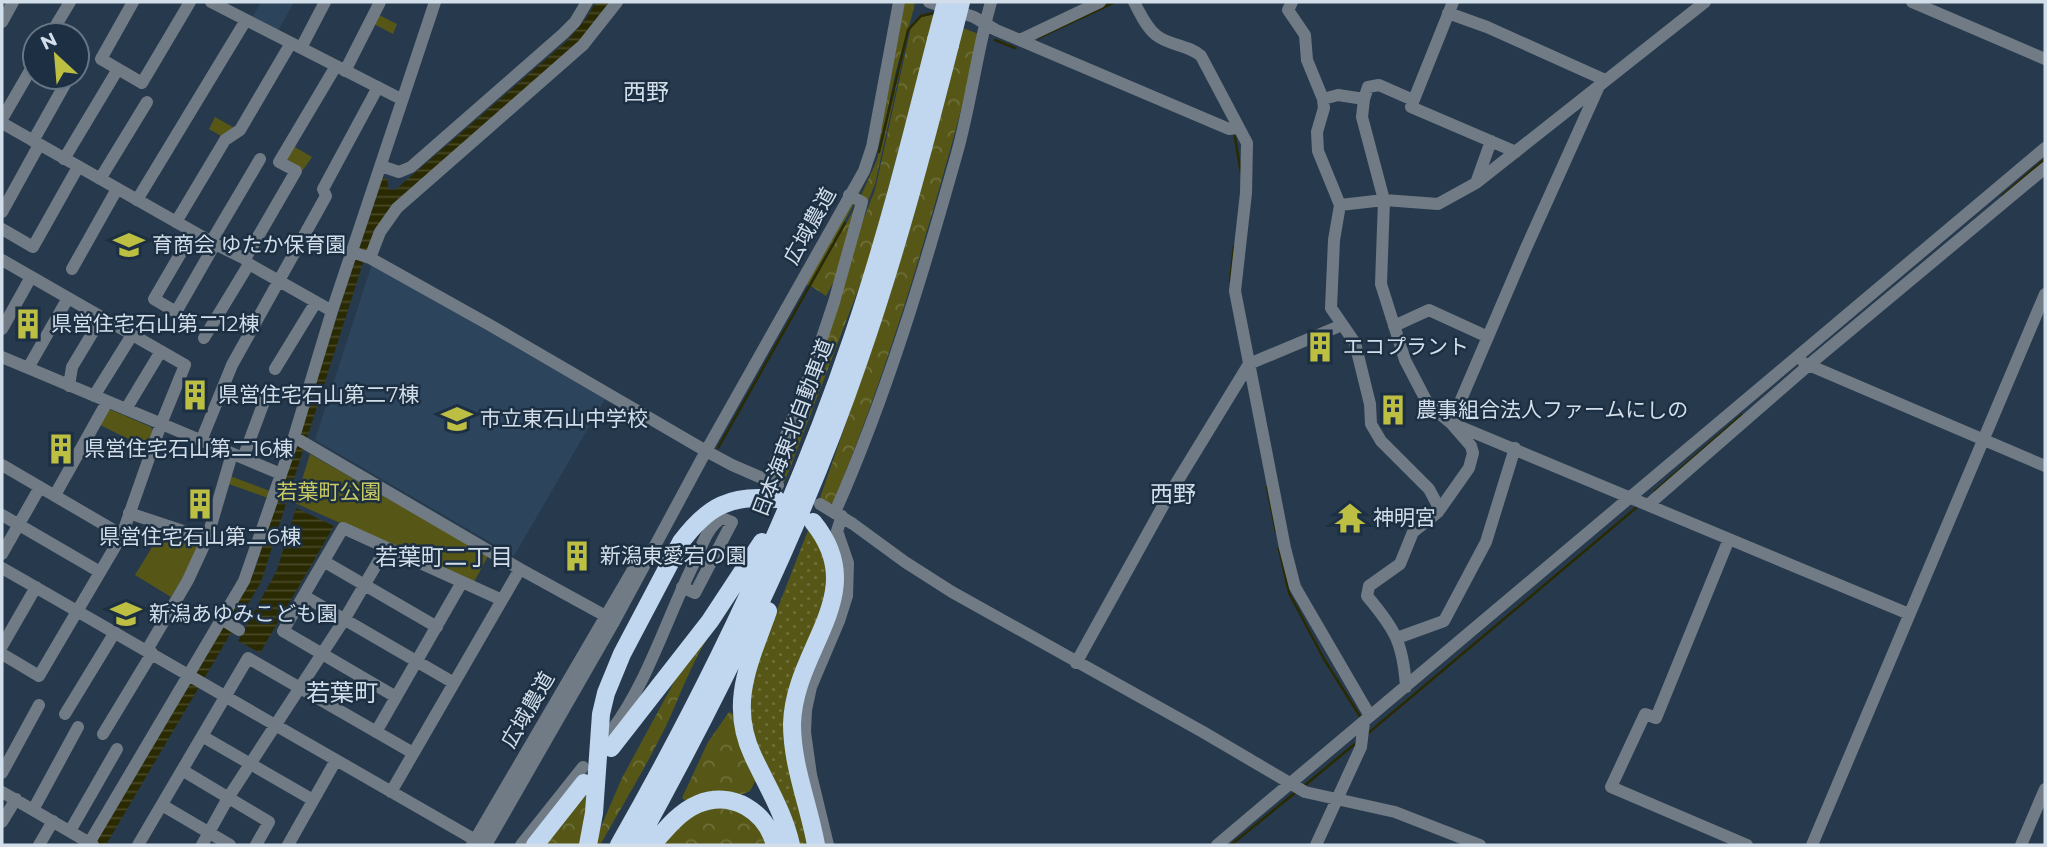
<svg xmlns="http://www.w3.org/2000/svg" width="2047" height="847" font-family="Montserrat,'Noto Sans JP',sans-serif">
  <defs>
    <pattern id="grass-dots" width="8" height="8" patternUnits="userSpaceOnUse" patternTransform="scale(1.75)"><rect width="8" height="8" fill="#565717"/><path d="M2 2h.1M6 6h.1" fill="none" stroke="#6d6f39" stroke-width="1.8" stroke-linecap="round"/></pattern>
    <pattern id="forest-crowns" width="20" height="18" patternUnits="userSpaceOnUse" patternTransform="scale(1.75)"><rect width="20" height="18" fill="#565717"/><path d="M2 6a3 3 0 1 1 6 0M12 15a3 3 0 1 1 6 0" fill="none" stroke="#6d6f39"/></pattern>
    <pattern id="water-rules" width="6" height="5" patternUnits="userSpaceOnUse" patternTransform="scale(1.75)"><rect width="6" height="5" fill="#2a2a02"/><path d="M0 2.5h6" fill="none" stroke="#484827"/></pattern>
  </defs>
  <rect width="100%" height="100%" fill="#273a4d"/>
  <path fill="#2c455d" d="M261 2H294L278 31 252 18Z
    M372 264 605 399 514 556 315 440Z"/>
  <path fill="url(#grass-dots)" d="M809 528 819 539 830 576 824 608 798 662 788 702 810 845H795L750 737V679Z"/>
  <path fill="url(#forest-crowns)" d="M905 2H915C910 26 902 48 896 71 886 114 880 158 857 197Z
    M932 15 934 16 868 264 789 471 784 482 775 479V469L863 220 875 190 911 27 921 17Z
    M963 28 981 35C939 194 896 351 833 503L828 504 820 498 874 342 907 239Z
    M908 34 875 184 860 221V198L877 160Z
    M852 202H855L809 286 806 284Z
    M857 204 834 281 826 296 811 286Z
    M708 638C690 666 680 696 666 726 646 767 622 806 600 845H593L622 778 686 660Z
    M729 712 738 716 757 778 750 791 738 796 689 803 682 798 708 742Z
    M592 784 580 845H541Z
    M714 807H732L759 823 769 845H659L693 814Z"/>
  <path fill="#565717" d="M377 14 397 24 393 34 372 23Z
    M215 117 236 129 223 137 209 129Z
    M293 146 312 157 303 170 286 159Z
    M109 409 151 427 153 431 145 447 100 425Z
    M310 454 488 556 474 582 295 503Z
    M230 476 270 491 268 498 229 484Z
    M158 527 201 541 197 553 171 597 135 575 151 549Z"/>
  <path fill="url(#water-rules)" d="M596 2H609L576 47 398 201 364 260 261 582 106 845H93L244 592 255 569 382 177 387 179 389 190H395L567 41 587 17Z
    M296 508 334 526 260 653 238 641 277 570Z"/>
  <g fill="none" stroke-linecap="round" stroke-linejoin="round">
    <path stroke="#2a2a02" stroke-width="2.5" d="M1038 38 1115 2
      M995 40 1015 48
      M1234 132 1241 173
      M879 152 908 30 921 16 933 13
      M2002 196 2045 159
      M1230 281 1234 246
      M718 448 845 223
      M1267 487 1276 532
      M1655 491 1742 415
      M1279 549 1289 593 1324 659 1361 718
      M1366 735 1637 507
      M1304 786 1356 743
      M1231 845 1296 792"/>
    <path stroke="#717b85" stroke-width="12" d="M133 2 101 59 142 83 190 2
      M211 2 401 99
      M929 2 974 17 996 30 1229 129 1239 128
      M1134 2C1140 13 1146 27 1156 35 1169 46 1188 44 1201 56L1247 143 1246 193 1235 291 1285 548 1295 587 1370 716
      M1292 2 1288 10 1305 35 1307 60 1323 99 1324 108 1317 132 1318 151 1340 205 1334 240 1331 308 1355 343 1370 404 1371 424 1381 441 1429 489 1437 504 1438 512 1413 532 1400 564 1369 586 1367 596C1395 629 1403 643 1406 687
      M1453 2 1411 107 1516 152
      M1912 2 2045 59
      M1448 13 1487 27 1605 80
      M2 22 13 2
      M50 35 70 2
      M1020 40 1100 2
      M301 48 325 2
      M77 64 82 54
      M345 71 380 2
      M1599 86 1526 248 1451 423 1729 539 1656 718 1645 714 1611 787 1747 845
      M1323 99 1338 95 1364 99 1368 87 1379 85 1413 100
      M1364 99 1362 117 1384 200 1381 284 1405 360 1428 404 1451 423 1471 446 1473 453 1469 468 1438 512
      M2 119 35 62
      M2 123 215 244 245 259 249 264 332 311
      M33 141 69 77
      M64 159 118 69
      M381 166 399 172 411 167 563 34 575 22 587 2
      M100 179 147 102
      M1476 183 1491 141
      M137 200 246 20
      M1340 205 1384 200 1438 204 1476 183 1705 2
      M2 212 39 145
      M176 222 225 140 240 130 291 43
      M2 229 33 247 78 167
      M193 232 154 299 176 312 215 244
      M211 242 260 159
      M352 252 370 258 488 324 706 451 732 465 778 485
      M370 258 380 232 397 208 583 45 617 2
      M245 259 296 171 279 162 336 66
      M2 260 185 365 161 424 122 535 39 676 2 654
      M72 269 117 189
      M1394 326 1429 310 1488 337
      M2 329 31 277
      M204 338 249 264
      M2 357 281 474
      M1804 363 2045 466
      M28 368 68 298
      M275 369 316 302
      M69 386 72 367 102 317
      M94 396 132 335
      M126 409 161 351
      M294 437 520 569 611 619
      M201 441 232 365 326 196 323 189 378 87
      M243 458 268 391
      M2 465 122 535
      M767 481 805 389 834 302 862 202 849 195
      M55 495 107 402
      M820 504 853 524 905 562 952 592 1203 732 1305 792 1395 812 1480 845
      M1648 505 1810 364 2045 168
      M835 512C886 397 923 274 957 153 971 103 977 51 991 2
      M129 513 207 539
      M2 515 100 572
      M1729 539 1909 614
      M2 554 40 487
      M325 562 437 627
      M2 568 484 845
      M304 596 454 683
      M221 619 239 630
      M1397 638 1444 621 1486 542 1515 448
      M2 646 36 587
      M147 650 188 580 207 539 232 454
      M1076 663 1169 495 1249 364 1342 325
      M396 697 283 631 343 528 502 600
      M65 714 115 632
      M611 731C647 685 669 612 696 559 702 545 708 526 722 518L732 522 695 593 682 587
      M376 732 462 582
      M103 734 152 653
      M202 736 313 800
      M182 770 269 822 256 845
      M2 773 39 705
      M2 792 93 845
      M391 792 520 569
      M162 805 230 845
      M33 810 78 727
      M2 822 16 799
      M70 831 117 749
      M39 845 53 821
      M88 845 244 581 294 437 332 311 435 2
      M138 845 248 658 413 753
      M202 845 228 798 344 620 386 548
      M288 845 336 760
      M472 845 638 561
      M486 845 615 620 706 451 864 171 872 147 899 2
      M521 845 583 767
      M828 845 811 775 805 732 806 710 811 687 839 621 847 596 848 563 837 531 842 516
      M1217 845 2045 148
      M1316 845 1361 747 1364 722
      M1812 845 2045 294
      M2021 845 2045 789"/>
    <path stroke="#c0d7ef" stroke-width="18" d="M813 522C872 594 794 647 792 724 792 766 809 805 816 845
      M768 611C750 662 728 703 753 756 767 786 784 813 791 845
      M611 748 710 621 762 542
      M535 845 584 783
      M588 845 594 813 601 714 606 693 622 654 681 542C708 506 731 494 776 499
      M619 845C711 683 793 513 853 336 886 239 911 139 936 40
      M636 845C722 689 801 529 859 360 895 257 923 151 950 45
      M652 845C665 830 679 812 698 804 732 790 766 811 775 845"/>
    <path stroke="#c0d7ef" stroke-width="18" d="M936 40 946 2
      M950 45 961 2"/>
  </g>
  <defs>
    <g id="school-bare" transform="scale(2.415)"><path d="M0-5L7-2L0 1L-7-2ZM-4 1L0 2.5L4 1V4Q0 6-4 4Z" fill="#bdbf43" stroke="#1d2f42" stroke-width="2.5" paint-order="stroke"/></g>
    <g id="building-bare" transform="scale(2.415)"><path d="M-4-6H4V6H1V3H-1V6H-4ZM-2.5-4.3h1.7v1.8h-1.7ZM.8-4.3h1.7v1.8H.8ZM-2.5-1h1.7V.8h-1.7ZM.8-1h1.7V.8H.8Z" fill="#bdbf43" stroke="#1d2f42" stroke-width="2.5" paint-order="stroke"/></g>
    <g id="temple-bare" transform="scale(2.415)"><path d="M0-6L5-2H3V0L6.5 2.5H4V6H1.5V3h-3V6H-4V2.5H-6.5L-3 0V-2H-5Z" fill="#bdbf43" stroke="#1d2f42" stroke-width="2.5" paint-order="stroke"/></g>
  </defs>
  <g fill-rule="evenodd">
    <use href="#school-bare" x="129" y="245"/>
    <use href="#building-bare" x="28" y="324"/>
    <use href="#building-bare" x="1320" y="347"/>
    <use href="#building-bare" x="195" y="395"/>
    <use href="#building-bare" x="1393" y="410"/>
    <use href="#school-bare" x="457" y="419"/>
    <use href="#building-bare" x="61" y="449"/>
    <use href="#building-bare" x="200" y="504"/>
    <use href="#temple-bare" x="1350" y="518"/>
    <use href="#building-bare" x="577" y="556"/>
    <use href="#school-bare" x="126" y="614"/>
  </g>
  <g text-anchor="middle" stroke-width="5" stroke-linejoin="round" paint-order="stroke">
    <g font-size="21" fill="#d2deea" stroke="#1d2f42">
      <text transform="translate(810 226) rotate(-61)" y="7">広域農道</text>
      <text transform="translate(793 428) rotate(-69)" y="7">日本海東北自動車道</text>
      <text transform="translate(528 710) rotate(-60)" y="7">広域農道</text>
    </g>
    <g font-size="21" fill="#d2deea" stroke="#1d2f42" text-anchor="start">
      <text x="152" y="252">育商会 ゆたか保育園</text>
      <text x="51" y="331">県営住宅石山第二12棟</text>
      <text x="1343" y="354">エコプラント</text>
      <text x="218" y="402">県営住宅石山第二7棟</text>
      <text x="1416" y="417">農事組合法人ファームにしの</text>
      <text x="480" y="426">市立東石山中学校</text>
      <text x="84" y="456">県営住宅石山第二16棟</text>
      <text x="1373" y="525">神明宮</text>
      <text x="200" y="544" text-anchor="middle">県営住宅石山第二6棟</text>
      <text x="600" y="563">新潟東愛宕の園</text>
      <text x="149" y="621">新潟あゆみこども園</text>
    </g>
    <g font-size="21" fill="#c8ca63" stroke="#1d2f42">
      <text x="329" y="499">若葉町公園</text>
    </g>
    <g font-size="23" fill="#d2deea" stroke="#1d2f42">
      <text x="646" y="100">西野</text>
      <text x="1173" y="502">西野</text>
      <text x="444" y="565">若葉町二丁目</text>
    </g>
    <g font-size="24" fill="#d2deea" stroke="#1d2f42">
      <text x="342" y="701">若葉町</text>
    </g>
  </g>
  <rect width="2047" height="847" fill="none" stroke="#d2deea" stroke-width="7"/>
  <g transform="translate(56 56) rotate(334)"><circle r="33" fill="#1d2f42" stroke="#657585" stroke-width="2"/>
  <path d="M0-5L12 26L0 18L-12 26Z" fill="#bdbf43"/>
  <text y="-10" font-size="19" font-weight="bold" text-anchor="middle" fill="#d2deea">N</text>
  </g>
</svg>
